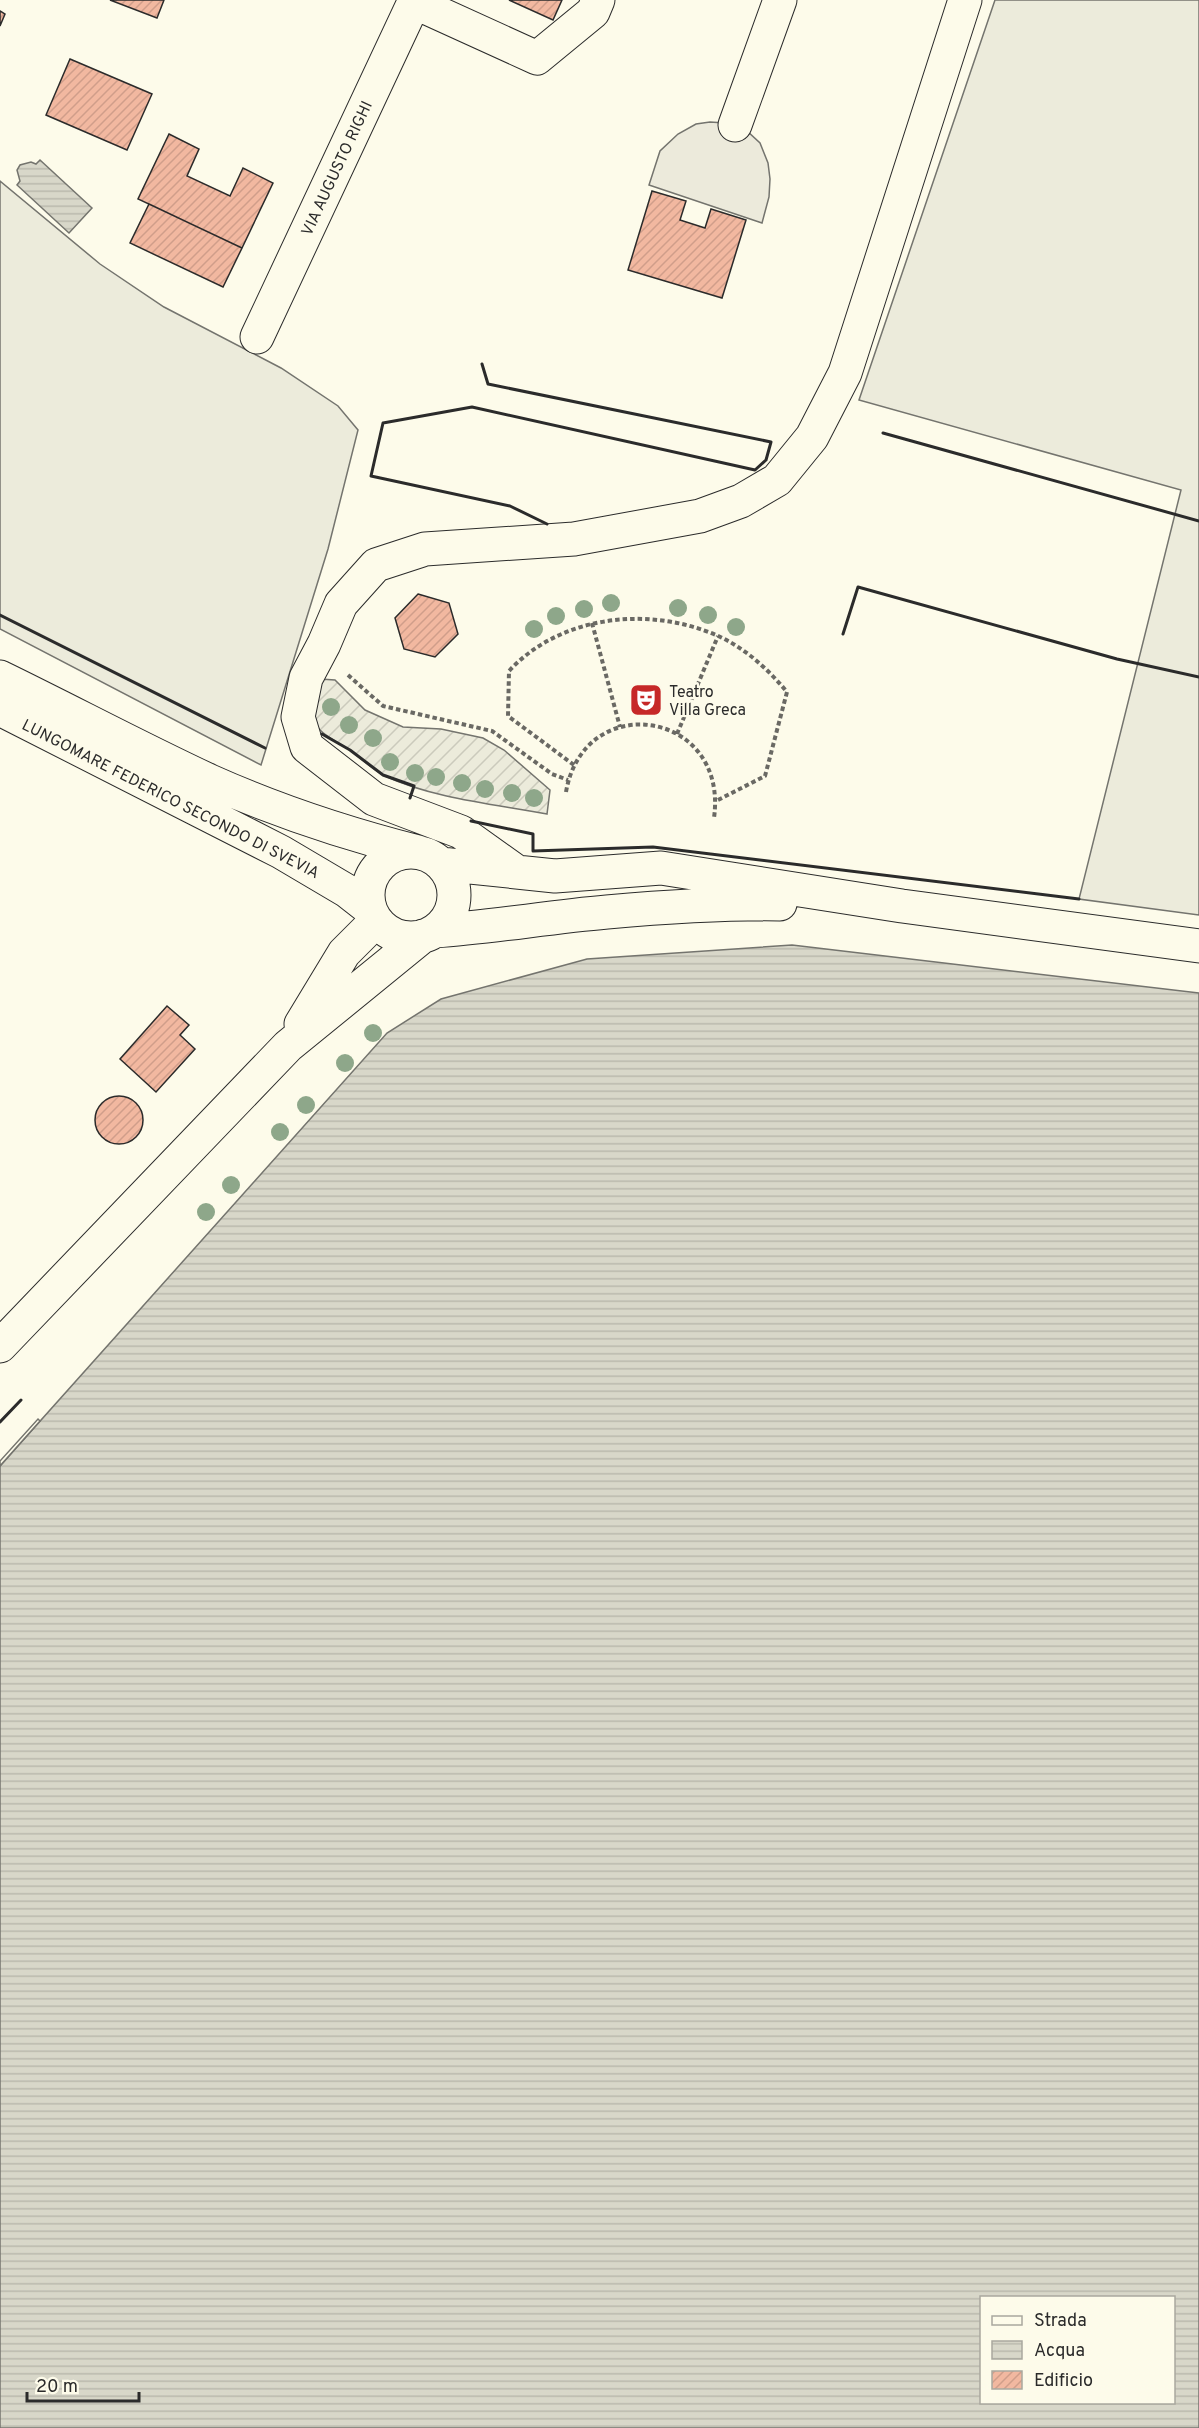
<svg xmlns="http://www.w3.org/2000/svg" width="1199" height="2428" font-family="Overpass,sans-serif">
  <defs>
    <pattern id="garden-furrows" width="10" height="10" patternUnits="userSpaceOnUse" patternTransform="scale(1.5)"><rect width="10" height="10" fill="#ecebdb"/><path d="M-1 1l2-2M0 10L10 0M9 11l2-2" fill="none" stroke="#cbcabc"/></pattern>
    <pattern id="water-rules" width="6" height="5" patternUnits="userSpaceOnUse" patternTransform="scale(1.5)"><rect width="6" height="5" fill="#d8d7c9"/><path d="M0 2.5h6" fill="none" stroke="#bab9ad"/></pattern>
    <pattern id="building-hatch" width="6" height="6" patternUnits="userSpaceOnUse" patternTransform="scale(1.5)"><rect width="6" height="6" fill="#f2b8a0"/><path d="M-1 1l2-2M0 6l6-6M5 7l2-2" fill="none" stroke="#d09e8a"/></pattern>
  </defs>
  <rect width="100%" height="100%" fill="#fdfbea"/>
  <path fill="#ecebdb" stroke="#74746e" stroke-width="1.5" d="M995 0H1199V915L1079 899 1181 490 859 400Z
    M0 181 100 264 164 307 281 368 338 406 358 430 328 549 261 765 0 629Z"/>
  <path fill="url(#garden-furrows)" stroke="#74746e" stroke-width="1.5" d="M320 679 335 680 365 710 403 727 441 729 483 738 504 750 550 790 547 814C494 804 435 799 385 776 373 770 362 759 351 751 326 734 319 737 307 707Z"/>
  <path fill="#eceadb" stroke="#74746e" stroke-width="1.5" d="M710 122 725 123 747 131 760 143 768 163 770 179 769 197 762 223 649 185 660 151 678 134 696 124Z"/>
  <path fill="url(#water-rules)" stroke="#74746e" stroke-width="1.5" fill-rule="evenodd" d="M40 160 92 208 69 233 17 185 20 181 17 170 20 165 31 162 36 164Z
    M792 945 1199 993V2428H0V1466L387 1033 441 999 587 959ZM982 2298H1174V2402H982Z"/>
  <path fill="#fdfbea" stroke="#74746e" stroke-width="1.5" d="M38 1419 40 1421 0 1466V1461Z"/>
  <path fill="url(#building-hatch)" stroke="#2b2b2b" stroke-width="1.5" d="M110 0H164L157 18Z
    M509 0H562L553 20Z
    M0 11 5 14 0 26Z
    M70 59 152 94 127 150 46 115Z
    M169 134 199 149 187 176 230 196 243 168 273 183 242 248 138 199Z
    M652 191 686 201 680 220 705 228 711 209 746 220 722 298 628 270Z
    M149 204 242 248 223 287 130 243Z
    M418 594 449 603 458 634 435 657 404 649 395 618Z
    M167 1006 189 1025 180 1035 195 1049 156 1092 120 1059Z
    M95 1120a24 24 0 1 1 48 0a24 24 0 1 1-48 0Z"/>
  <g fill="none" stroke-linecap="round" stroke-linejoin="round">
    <g stroke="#2b2b2b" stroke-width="35">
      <path id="minor" d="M414 2 537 58 593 12 598 0
        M735 125 780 0
        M257 337 415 0
        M0 677C70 711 139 748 210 781 277 811 347 834 418 852
        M0 709 281 852 347 891 370 909
        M368 895a43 43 0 1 1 86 0a43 43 0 1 1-86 0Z
        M441 864 555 876 661 868 902 906 1199 946
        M517 872 461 832 374 799 307 747 298 717 306 678 324 644 341 604 376 565 425 549 574 539 700 516 741 501 777 480 812 437 845 373 965 0
        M435 931C492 927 549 917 607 912 665 907 722 903 780 904
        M301 1024 344 953 376 921
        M0 1346 288 1046 423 936"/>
    </g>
    <path stroke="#6a6964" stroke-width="4" stroke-dasharray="4.5 3" stroke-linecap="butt" d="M592 623 620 727
      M348 675 383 706 492 731 552 774 568 780
      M677 734 718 636
      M574 765 508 716 509 671C561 615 648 606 716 635 744 647 768 669 787 692L765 776 716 801
      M566 792C584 688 729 710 714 818"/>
    <use href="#minor" stroke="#fdfbea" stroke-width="33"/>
    <path stroke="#2b2b2b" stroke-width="3" d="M482 364 488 384 771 442 766 460 755 470 472 407 383 423 371 476 510 506 547 524
      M883 433 1199 521
      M0 615 265 748
      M843 634 858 587 1117 659 1199 677
      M322 734 350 750 383 775 414 786 410 798
      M471 821 533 834V851L653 847 1079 899
      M0 1422 21 1400"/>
  </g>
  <g fill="#8ea78a">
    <circle cx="611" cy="603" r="9"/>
    <circle cx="678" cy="608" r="9"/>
    <circle cx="584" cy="609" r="9"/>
    <circle cx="708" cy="615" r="9"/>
    <circle cx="556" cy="616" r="9"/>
    <circle cx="736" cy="627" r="9"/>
    <circle cx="534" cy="629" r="9"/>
    <circle cx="331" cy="707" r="9"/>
    <circle cx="349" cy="725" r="9"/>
    <circle cx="373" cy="738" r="9"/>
    <circle cx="390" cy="762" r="9"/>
    <circle cx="415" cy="773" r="9"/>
    <circle cx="436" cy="777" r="9"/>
    <circle cx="462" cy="783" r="9"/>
    <circle cx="485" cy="789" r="9"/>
    <circle cx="512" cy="793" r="9"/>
    <circle cx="534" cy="798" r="9"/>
    <circle cx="373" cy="1033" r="9"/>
    <circle cx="345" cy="1063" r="9"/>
    <circle cx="306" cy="1105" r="9"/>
    <circle cx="280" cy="1132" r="9"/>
    <circle cx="231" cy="1185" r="9"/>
    <circle cx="206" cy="1212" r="9"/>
  </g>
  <defs>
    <g id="theatre-square" transform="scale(1.725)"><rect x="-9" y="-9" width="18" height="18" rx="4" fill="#c62828" stroke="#fdfbea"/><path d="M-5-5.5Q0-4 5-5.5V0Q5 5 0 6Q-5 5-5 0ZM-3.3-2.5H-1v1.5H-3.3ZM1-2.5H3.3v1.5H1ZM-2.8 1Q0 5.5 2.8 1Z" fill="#fff"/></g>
  </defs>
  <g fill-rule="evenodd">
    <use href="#theatre-square" x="646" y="700"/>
  </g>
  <g text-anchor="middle" stroke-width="4.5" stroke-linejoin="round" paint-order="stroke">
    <g font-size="16" fill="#2b2b2b" stroke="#fdfbea">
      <text transform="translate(336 168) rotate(-65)" y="6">VIA AUGUSTO RIGHI</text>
      <text transform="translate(171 798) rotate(27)" y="6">LUNGOMARE FEDERICO SECONDO DI SVEVIA</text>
    </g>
    <g font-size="16" fill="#2b2b2b" stroke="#fdfbea" text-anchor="start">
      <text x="669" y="697">Teatro<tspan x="669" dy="18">Villa Greca</tspan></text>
    </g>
  </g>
  <rect x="980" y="2296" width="195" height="108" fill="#fdfbea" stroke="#a9a89e" stroke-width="1.5"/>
  <rect x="992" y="2316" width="30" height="9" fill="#fdfbea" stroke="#a9a89e" stroke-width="1.5"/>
  <text x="1034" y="2326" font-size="18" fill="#2b2b2b">Strada</text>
  <rect x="992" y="2341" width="30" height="18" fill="url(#water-rules)" stroke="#a9a89e" stroke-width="1.5"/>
  <text x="1034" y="2356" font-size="18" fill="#2b2b2b">Acqua</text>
  <rect x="992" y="2371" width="30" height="18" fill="url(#building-hatch)" stroke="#a9a89e" stroke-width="1.5"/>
  <text x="1034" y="2386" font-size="18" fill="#2b2b2b">Edificio</text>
  <path d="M27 2392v9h112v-9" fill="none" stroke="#2b2b2b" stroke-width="3"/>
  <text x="36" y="2392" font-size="18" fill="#2b2b2b" stroke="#fdfbea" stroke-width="4.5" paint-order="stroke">20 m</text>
</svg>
